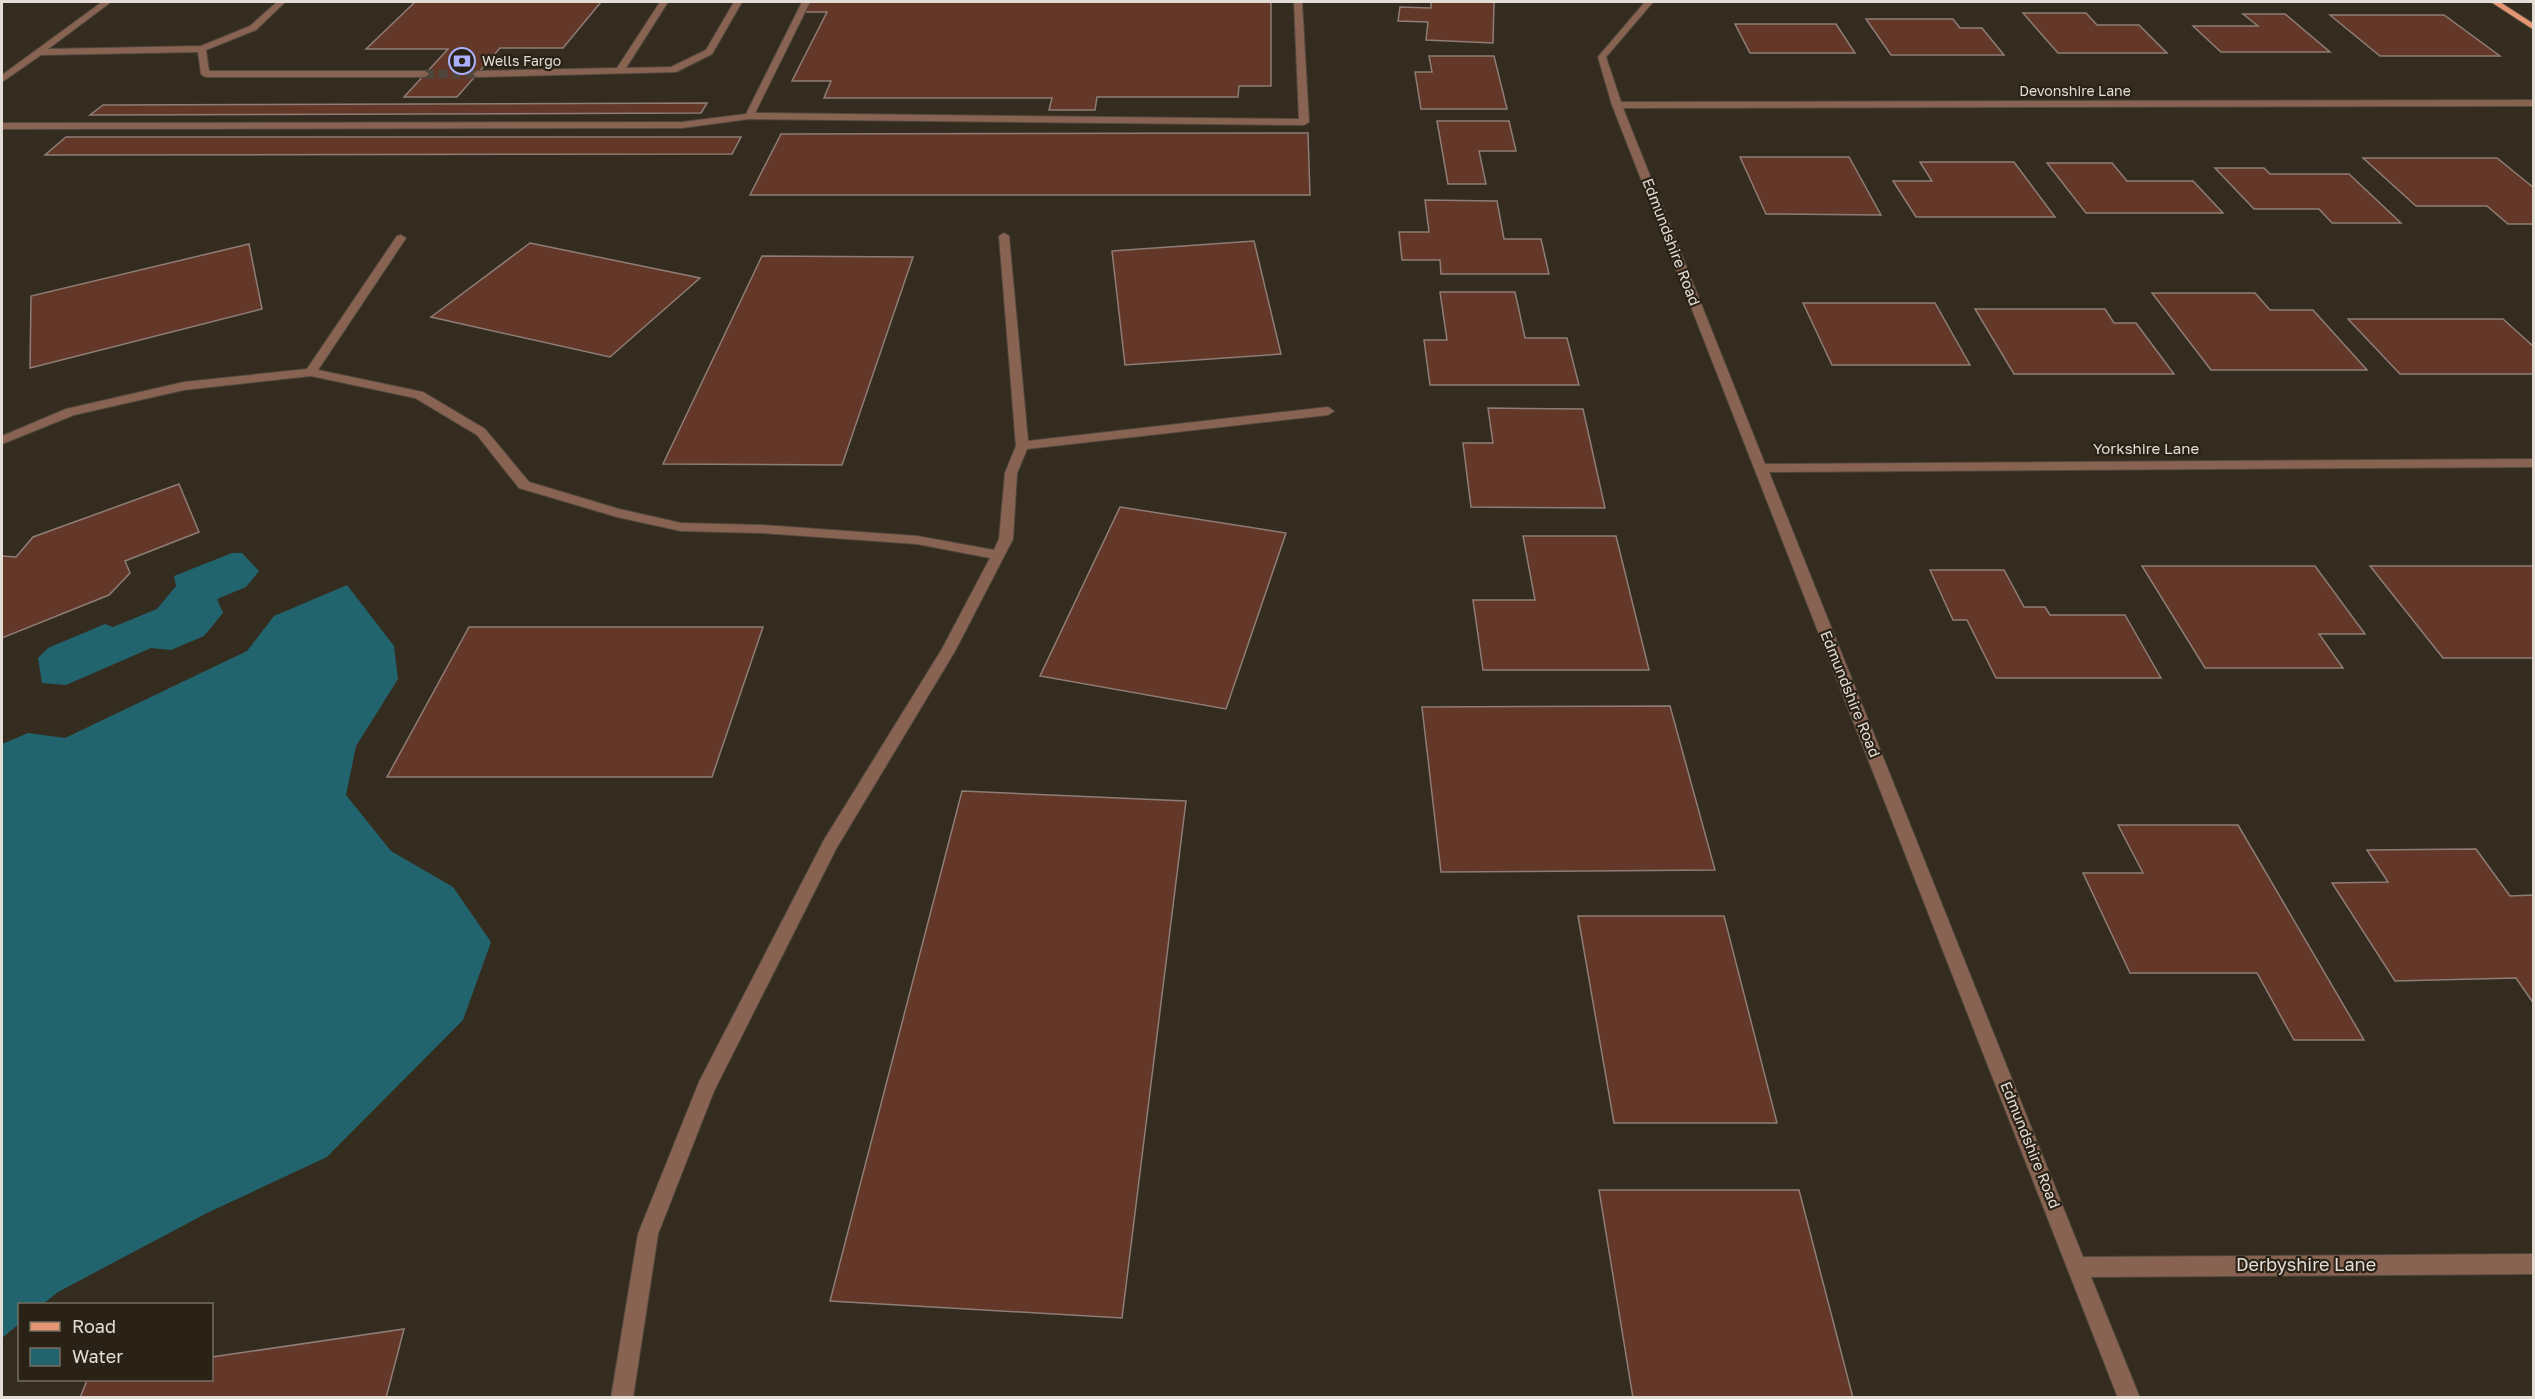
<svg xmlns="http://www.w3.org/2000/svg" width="2535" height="1399" font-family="'Golos Text',sans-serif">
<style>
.water{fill:#22646d}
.building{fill:#633829;stroke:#8e7d76;stroke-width:1.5}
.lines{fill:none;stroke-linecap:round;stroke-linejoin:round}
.minor-tunnel{stroke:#4f473b;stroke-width:9;stroke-dasharray:9 4.5;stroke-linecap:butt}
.minor-casing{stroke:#51483d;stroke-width:2}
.major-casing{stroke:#51483d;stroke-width:2}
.minor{fill:#896352;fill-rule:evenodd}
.major{fill:#e49572;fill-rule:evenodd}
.labels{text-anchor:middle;stroke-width:4.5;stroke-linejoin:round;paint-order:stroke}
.far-poi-label{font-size:14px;fill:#e3ddd6;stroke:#2b2217;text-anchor:start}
.far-street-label{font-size:14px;fill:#e3ddd6;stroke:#2b2217}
.street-label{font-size:15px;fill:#e3ddd6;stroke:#2b2217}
.near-street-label{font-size:18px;fill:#e3ddd6;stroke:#2b2217}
</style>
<rect width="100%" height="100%" fill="#352c20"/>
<g class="water">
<path d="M 232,553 L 242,553 L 259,571 L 246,587 L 217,599 L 223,613 L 204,636 L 171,650 L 151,648 L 66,685 L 42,683 L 38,658 L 48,648 L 105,624 L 113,627 L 157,609 L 176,586 L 174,576 Z"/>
<path d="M 347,585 L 394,646 L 398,679 L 356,746 L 346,795 L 391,851 L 453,887 L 491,942 L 463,1020 L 327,1157 L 207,1213 L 58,1292 L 43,1304 L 20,1304 L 19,1324 L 2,1338 L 2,744 L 28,733 L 65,738 L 247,651 L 274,616 Z"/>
</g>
<g class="building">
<path d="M 415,2 L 601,2 L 563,48 L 500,48 L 457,97 L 404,97 L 448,49 L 366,49 Z"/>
<path d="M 809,2 L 1271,2 L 1271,86 L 1239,86 L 1238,97 L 1097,97 L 1095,110 L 1049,110 L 1052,98 L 824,98 L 831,81 L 792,81 L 827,12 L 803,12 Z"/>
<path d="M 1431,2 L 1494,2 L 1493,43 L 1426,40 L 1428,22 L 1398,21 L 1400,7 L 1431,8 Z"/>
<path d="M 2023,13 L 2086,13 L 2097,25 L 2139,25 L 2167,53 L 2058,53 Z"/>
<path d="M 2243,14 L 2285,14 L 2330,52 L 2221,52 L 2193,26 L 2258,26 Z"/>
<path d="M 2330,15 L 2444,15 L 2500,56 L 2380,56 Z"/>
<path d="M 1866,19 L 1953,19 L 1960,28 L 1982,28 L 2004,55 L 1891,55 Z"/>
<path d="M 1735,24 L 1836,24 L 1855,53 L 1750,53 Z"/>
<path d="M 1429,56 L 1494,56 L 1507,109 L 1421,109 L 1415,72 L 1432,72 Z"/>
<path d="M 707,103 L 701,113 L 90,115 L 103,105 Z"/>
<path d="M 1437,121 L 1509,121 L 1516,151 L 1479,151 L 1486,184 L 1448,184 Z"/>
<path d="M 1308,133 L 1310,195 L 750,195 L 781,134 Z"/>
<path d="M 66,137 L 741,137 L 732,154 L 45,155 Z"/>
<path d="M 1740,157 L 1849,157 L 1881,215 L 1766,214 Z"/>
<path d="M 2363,158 L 2497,158 L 2534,188 L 2534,224 L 2508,224 L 2487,206 L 2416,206 Z"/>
<path d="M 1920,162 L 2014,162 L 2055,217 L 1916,217 L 1893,181 L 1932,181 Z"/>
<path d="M 2047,163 L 2112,163 L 2127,181 L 2193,181 L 2223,213 L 2086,213 Z"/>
<path d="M 2215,168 L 2264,168 L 2270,174 L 2349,174 L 2401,223 L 2332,223 L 2319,209 L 2254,209 Z"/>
<path d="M 1425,200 L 1497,201 L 1504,239 L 1541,239 L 1549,274 L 1441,274 L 1440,260 L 1402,260 L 1399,232 L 1429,232 Z"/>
<path d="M 1254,241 L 1281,354 L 1125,365 L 1112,251 Z"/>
<path d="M 530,243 L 700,278 L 610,357 L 431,317 Z"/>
<path d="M 249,244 L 262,309 L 30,368 L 31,296 Z"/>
<path d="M 762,256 L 913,257 L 842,465 L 663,464 Z"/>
<path d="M 1440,292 L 1515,292 L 1525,338 L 1567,338 L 1579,385 L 1430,385 L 1424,340 L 1447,340 Z"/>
<path d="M 2152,293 L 2255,293 L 2270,310 L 2313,310 L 2367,370 L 2211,370 Z"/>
<path d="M 1803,303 L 1935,303 L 1970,365 L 1832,365 Z"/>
<path d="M 1975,309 L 2105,309 L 2114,323 L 2136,323 L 2174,374 L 2014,374 Z"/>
<path d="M 2348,319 L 2503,319 L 2534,347 L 2534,374 L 2400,374 Z"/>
<path d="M 1488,408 L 1583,409 L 1605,508 L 1471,507 L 1463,443 L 1493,443 Z"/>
<path d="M 179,484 L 199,532 L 125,561 L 130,573 L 109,595 L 2,638 L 2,556 L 16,557 L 33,537 Z"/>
<path d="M 1120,507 L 1286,533 L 1226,709 L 1040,676 Z"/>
<path d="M 1523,536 L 1616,536 L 1649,670 L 1483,670 L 1473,600 L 1535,600 Z"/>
<path d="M 2142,566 L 2315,566 L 2365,634 L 2319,634 L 2343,668 L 2205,668 Z"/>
<path d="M 2370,566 L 2534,566 L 2534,658 L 2443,658 Z"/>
<path d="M 1930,570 L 2004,570 L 2024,607 L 2045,607 L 2050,615 L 2125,615 L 2161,678 L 1996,678 L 1967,620 L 1953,620 Z"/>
<path d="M 469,627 L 763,627 L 712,777 L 387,777 Z"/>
<path d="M 1670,706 L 1715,870 L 1441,872 L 1422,707 Z"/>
<path d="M 962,791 L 1186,801 L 1122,1318 L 830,1301 Z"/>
<path d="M 2118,825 L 2238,825 L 2364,1040 L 2294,1040 L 2257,973 L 2130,973 L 2083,873 L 2143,873 Z"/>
<path d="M 2476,849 L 2510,896 L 2534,895 L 2534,1004 L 2516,978 L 2395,981 L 2332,883 L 2388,882 L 2367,850 Z"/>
<path d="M 1578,916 L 1724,916 L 1777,1123 L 1614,1123 Z"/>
<path d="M 1599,1190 L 1799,1190 L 1853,1398 L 1633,1398 Z"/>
<path d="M 404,1329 L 386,1398 L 80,1398 L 87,1380 L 212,1380 L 212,1357 Z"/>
</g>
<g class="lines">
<path class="minor-tunnel" d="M 425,74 L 477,74"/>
<defs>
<g id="minor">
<path d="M 102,2 L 111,2 L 48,49 L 201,46 L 250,26 L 277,2 L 285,2 L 256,30 L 206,50 L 209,71 L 425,71 L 429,74 L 425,77 L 205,77 L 201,74 L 198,52 L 41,55 L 2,82 L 2,75 Z"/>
<path d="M 660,2 L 668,2 L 626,68 L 671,67 L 706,50 L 734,2 L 742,2 L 712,54 L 676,72 L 477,77 L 473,74 L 477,71 L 617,68 Z"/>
<path d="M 802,2 L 810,2 L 755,113 L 1299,119 L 1294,2 L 1302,2 L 1309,122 L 1304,125 L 749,119 L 682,128 L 2,129 L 2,123 L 682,122 L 746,114 Z"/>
<path d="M 1645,2 L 1653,2 L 1606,57 L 1621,102 L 2534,100 L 2534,106 L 1623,108 L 1765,464 L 2534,459 L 2534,467 L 1769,472 L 2083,1257 L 2534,1254 L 2534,1274 L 2091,1277 L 2140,1398 L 2118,1398 L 1612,105 L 1598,57 Z"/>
<path d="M 1004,233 L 1009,236 L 1028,441 L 1328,407 L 1334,411 L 1328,415 L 1027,449 L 1017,473 L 1013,539 L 955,651 L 836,849 L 714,1091 L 658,1234 L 633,1398 L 611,1398 L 638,1234 L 699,1082 L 824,840 L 942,649 L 990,558 L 917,544 L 761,533 L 681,531 L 617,517 L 519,488 L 477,435 L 415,398 L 311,376 L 184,390 L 74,415 L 2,444 L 2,436 L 66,409 L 184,382 L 307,369 L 397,236 L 401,235 L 406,238 L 318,370 L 423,392 L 485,429 L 529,482 L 619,509 L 681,523 L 761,525 L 917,536 L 994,550 L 999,539 L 1005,473 L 1016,446 L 999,236 Z"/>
</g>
<path id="major" d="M 2491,2 L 2500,2 L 2534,24 L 2534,30 Z"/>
</defs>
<use href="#minor" class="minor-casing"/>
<use href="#major" class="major-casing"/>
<use href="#minor" class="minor"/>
<use href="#major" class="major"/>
</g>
<defs>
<symbol id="bank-ring" viewBox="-11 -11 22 22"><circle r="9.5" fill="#2b2217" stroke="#aab0fb" stroke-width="1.5"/><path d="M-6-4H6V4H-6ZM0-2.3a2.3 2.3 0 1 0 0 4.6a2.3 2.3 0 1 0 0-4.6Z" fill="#aab0fb"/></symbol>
</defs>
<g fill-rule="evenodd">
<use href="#bank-ring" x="447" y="46" width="30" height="30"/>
</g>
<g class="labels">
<g class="far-poi-label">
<text x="482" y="66">Wells Fargo</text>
</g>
<g class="far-street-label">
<text x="2075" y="96">Devonshire Lane</text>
</g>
<g class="street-label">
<text transform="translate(1671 242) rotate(69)" y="5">Edmundshire Road</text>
<text x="2146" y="454">Yorkshire Lane</text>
<text transform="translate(1850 694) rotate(68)" y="5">Edmundshire Road</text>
<text transform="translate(2030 1145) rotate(68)" y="5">Edmundshire Road</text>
</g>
<g class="near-street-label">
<text x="2306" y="1271">Derbyshire Lane</text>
</g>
</g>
<rect width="2535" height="1399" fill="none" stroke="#e3ddd6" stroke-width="6"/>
<rect x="18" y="1303" width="195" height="78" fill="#2b2217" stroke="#756d63" stroke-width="1.5"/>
<rect x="30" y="1322" width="30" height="9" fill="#e49572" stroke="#756d63" stroke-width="1.5"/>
<text x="72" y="1333" font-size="18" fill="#e3ddd6">Road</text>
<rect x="30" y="1348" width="30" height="18" fill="#22646d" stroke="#756d63" stroke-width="1.5"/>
<text x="72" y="1363" font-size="18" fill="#e3ddd6">Water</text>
</svg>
